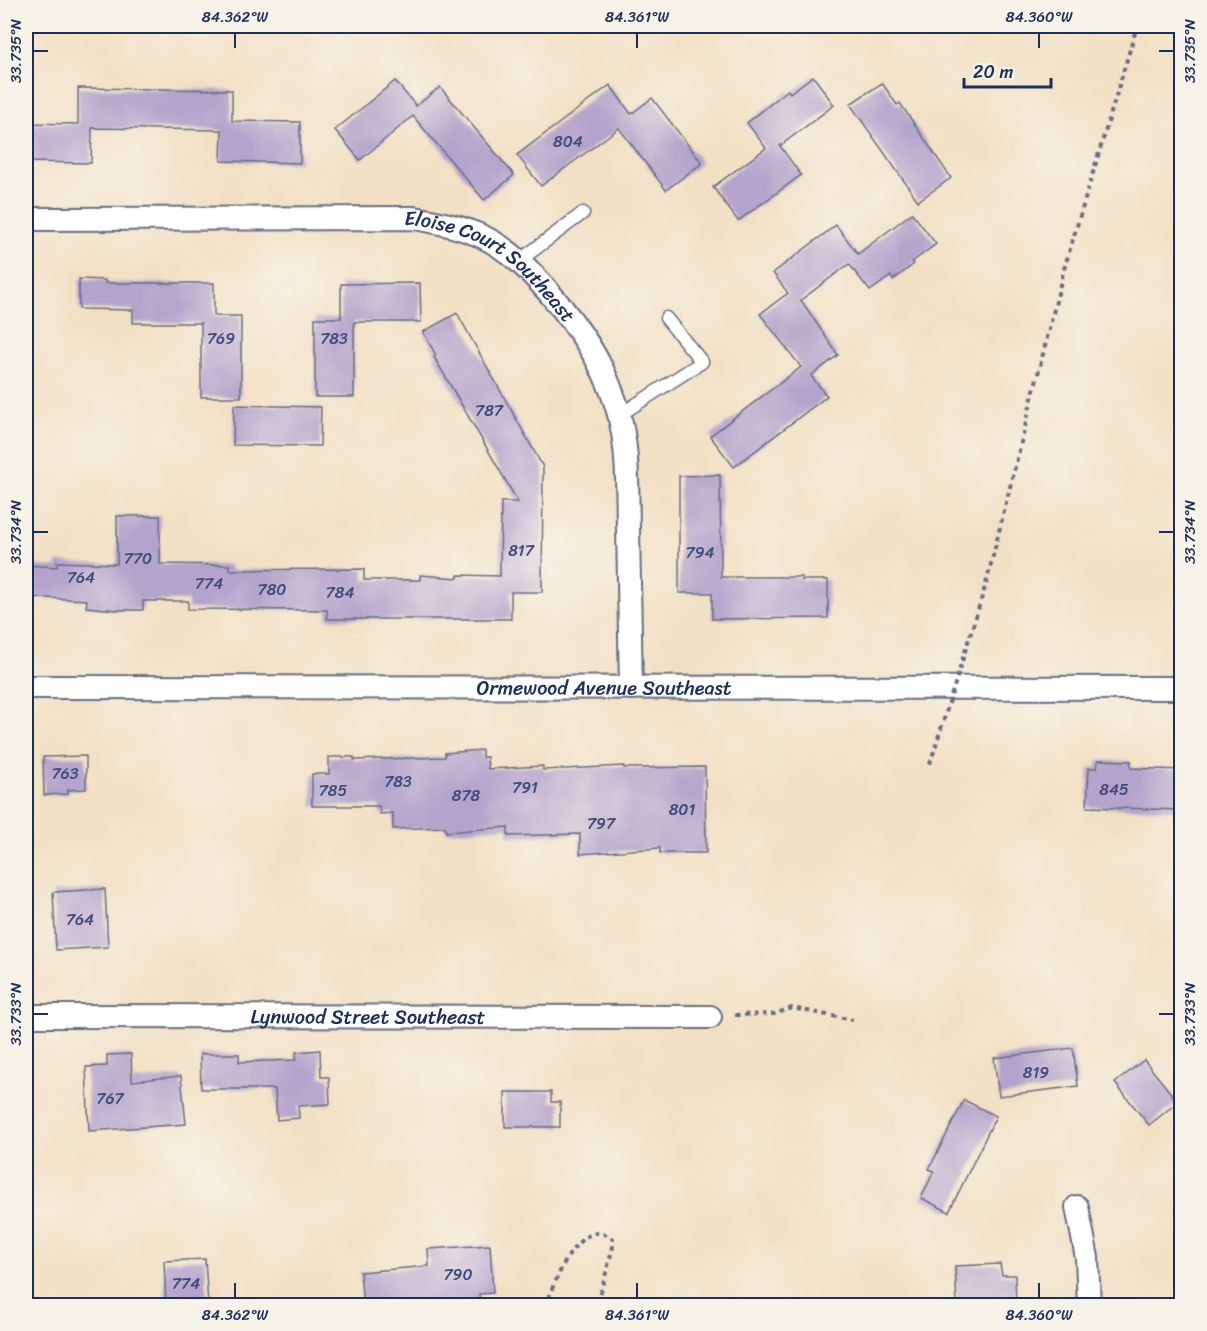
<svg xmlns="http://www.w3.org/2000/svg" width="1207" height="1331" font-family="Sriracha,sans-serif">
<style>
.building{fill:#b4a3cc}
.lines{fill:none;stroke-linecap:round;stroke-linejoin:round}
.service-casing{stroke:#666d82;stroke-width:15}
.minor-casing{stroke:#666d82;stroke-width:26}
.path{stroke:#666d82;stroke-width:4;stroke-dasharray:4.5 4.5;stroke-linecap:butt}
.service{stroke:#fff;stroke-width:12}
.minor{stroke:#fff;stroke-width:22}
.path-bridge{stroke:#666d82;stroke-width:4;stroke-dasharray:4.5 4.5;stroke-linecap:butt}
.ticks{fill:none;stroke:#1b2f5e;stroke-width:2}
.labels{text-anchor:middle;stroke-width:6;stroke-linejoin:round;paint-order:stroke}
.number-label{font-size:16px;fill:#414c7a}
.street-label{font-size:20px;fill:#1b2f5e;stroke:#f7f3e8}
.neatline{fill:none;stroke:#1b2f5e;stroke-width:2}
.ticks-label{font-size:15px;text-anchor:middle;fill:#1b2f5e}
</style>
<rect width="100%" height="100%" fill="#f7f3e8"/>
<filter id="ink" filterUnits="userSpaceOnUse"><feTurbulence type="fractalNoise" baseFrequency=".0167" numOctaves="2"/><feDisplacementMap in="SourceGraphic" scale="12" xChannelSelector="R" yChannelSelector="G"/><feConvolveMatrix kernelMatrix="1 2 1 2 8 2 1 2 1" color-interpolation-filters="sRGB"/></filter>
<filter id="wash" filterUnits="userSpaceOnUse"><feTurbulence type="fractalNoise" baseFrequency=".008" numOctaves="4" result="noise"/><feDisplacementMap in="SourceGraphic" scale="24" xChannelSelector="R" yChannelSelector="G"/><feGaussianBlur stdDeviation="1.35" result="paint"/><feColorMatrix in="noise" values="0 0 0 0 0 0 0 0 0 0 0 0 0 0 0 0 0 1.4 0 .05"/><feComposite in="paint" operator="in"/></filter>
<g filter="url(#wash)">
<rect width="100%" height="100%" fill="#f2e0c4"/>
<g id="blocks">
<g class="building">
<path d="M 813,76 L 834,105 L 780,146 L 801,175 L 738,221 L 713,187 L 766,148 L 747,123 L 788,90 L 790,93 Z"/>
<path d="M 395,81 L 416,106 L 440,87 L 514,175 L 484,200 L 413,116 L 360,160 L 335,130 Z"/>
<path d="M 882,83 L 897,105 L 900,103 L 951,178 L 918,201 L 850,104 Z"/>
<path d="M 610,85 L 631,114 L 652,98 L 702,163 L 666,190 L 619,128 L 541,186 L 517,155 Z"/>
<path d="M 78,88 L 232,90 L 232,121 L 300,122 L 300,163 L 221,161 L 222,130 L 92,128 L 91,163 L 26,162 L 26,123 L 78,124 Z"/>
<path d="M 912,213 L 936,244 L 912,262 L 914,264 L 893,280 L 891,276 L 870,291 L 849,264 L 801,300 L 838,355 L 811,376 L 827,396 L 734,467 L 710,436 L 801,367 L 760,314 L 788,293 L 773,273 L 836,225 L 858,254 Z"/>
<path d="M 79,279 L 105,280 L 105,283 L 214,283 L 214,316 L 241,316 L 241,397 L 201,397 L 201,323 L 133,323 L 133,310 L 79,309 Z"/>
<path d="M 420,283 L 421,322 L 354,322 L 354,397 L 315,397 L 315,318 L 341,318 L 341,284 Z"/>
<path d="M 457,313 L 543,467 L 542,592 L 511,592 L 511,619 L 327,619 L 327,610 L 188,609 L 188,601 L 143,601 L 143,610 L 117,610 L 86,607 L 87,600 L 26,597 L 26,565 L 57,567 L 57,562 L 117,564 L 117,516 L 160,516 L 160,564 L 230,565 L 230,570 L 364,569 L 364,580 L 420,580 L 420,575 L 458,578 L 458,575 L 500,576 L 501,502 L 518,502 L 434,357 L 436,355 L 423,332 Z"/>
<path d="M 234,405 L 321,407 L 320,446 L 233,445 Z"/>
<path d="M 720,475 L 721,577 L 802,577 L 802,580 L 828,580 L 828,618 L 712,619 L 712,593 L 679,593 L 679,476 Z"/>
<path d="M 482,750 L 482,757 L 487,757 L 488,769 L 543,766 L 543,770 L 624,766 L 624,768 L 705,767 L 706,853 L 660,853 L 660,848 L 580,854 L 580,834 L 508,836 L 508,827 L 446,832 L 445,827 L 393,829 L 393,813 L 380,814 L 379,806 L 312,806 L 312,774 L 329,774 L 329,757 L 354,757 L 354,760 L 445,757 L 445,753 Z"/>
<path d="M 86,756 L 86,789 L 68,790 L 68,794 L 44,795 L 43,757 Z"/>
<path d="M 1098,760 L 1131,761 L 1131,768 L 1182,770 L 1182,810 L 1087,807 L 1089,768 L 1097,768 Z"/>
<path d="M 105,889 L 108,947 L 56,950 L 53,892 Z"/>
<path d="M 1073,1048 L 1078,1086 L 999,1096 L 994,1058 Z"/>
<path d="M 320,1050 L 321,1077 L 329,1077 L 330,1104 L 298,1106 L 299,1118 L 277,1120 L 275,1089 L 201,1089 L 200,1054 L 239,1054 L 239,1062 L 296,1060 L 296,1052 Z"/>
<path d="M 131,1054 L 132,1081 L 181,1076 L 186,1124 L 89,1131 L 86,1067 L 107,1066 L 107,1055 Z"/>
<path d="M 1144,1060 L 1178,1102 L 1149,1125 L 1115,1083 Z"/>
<path d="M 505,1092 L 551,1092 L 551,1102 L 560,1102 L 560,1127 L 505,1127 Z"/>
<path d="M 964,1100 L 996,1116 L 949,1212 L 921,1198 L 934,1171 L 929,1169 Z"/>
<path d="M 490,1245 L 493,1293 L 479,1294 L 480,1305 L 363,1305 L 360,1272 L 429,1266 L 428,1249 Z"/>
<path d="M 205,1259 L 208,1305 L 166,1305 L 164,1261 Z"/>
<path d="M 1000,1264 L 1002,1275 L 1015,1275 L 1016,1305 L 957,1305 L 955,1266 Z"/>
</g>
</g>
</g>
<g filter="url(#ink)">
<use href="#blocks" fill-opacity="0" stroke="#666d82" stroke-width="1.5"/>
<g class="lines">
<defs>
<g id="service">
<path d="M 519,261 L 583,213"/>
<path d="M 618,416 L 702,362 L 666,318"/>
</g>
<g id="minor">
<path id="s1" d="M 26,219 L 414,218 C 482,229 508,244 552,296 C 579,328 602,361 615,401 C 629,441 627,486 628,528 C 629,581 630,634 631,688"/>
<path id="s2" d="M 26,687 L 1182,688"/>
<path id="s3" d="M 26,1016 L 710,1017"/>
<path d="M 1077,1207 L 1087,1258 L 1089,1306"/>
</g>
</defs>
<use href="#service" class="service-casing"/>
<use href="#minor" class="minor-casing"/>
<g class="path">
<path d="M 986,584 L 1064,269 L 1137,26"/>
<path d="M 735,1015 L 774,1014 L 792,1008 L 853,1020"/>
<path d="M 545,1306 C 555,1283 579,1212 613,1239 L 613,1247 L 597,1306"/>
</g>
<use href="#service" class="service"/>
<use href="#minor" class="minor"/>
<path class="path-bridge" d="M 930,764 L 986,584"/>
</g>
</g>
<path class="ticks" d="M 235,33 L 235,48M 637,33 L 637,48M 1039,33 L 1039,48M 33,51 L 48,51M 1159,51 L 1174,51M 33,532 L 48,532M 1159,532 L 1174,532M 33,1014 L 48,1014M 1159,1014 L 1174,1014M 235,1283 L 235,1298M 637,1283 L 637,1298M 1039,1283 L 1039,1298"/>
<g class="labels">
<g class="number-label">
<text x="568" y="147">804</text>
<text x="221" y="344">769</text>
<text x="334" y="344">783</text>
<text x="489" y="416">787</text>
<text x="521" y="556">817</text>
<text x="700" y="558">794</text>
<text x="138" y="564">770</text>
<text x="81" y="583">764</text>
<text x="209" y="589">774</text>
<text x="272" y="595">780</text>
<text x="340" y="598">784</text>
<text x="65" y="779">763</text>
<text x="398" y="787">783</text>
<text x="525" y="793">791</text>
<text x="1114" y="795">845</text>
<text x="333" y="796">785</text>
<text x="466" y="801">878</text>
<text x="682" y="815">801</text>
<text x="601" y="829">797</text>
<text x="80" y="925">764</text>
<text x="1036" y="1078">819</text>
<text x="110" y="1104">767</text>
<text x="458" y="1280">790</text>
<text x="186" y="1289">774</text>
</g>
<g class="street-label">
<text dy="7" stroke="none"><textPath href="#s1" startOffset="480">Eloise Court Southeast</textPath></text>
<text dy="7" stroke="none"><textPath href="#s2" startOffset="578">Ormewood Avenue Southeast</textPath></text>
<text dy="7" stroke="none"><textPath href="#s3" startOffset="342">Lynwood Street Southeast</textPath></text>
</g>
</g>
<rect width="1207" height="1331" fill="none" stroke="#f7f3e8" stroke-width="66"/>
<path d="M964 78v9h87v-9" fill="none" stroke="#1b2f5e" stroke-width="3"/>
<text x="973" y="78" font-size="18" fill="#1b2f5e" stroke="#f7f3e8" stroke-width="4.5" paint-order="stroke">20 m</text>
<rect x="33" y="33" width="1141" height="1265" class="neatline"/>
<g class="ticks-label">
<text x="235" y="22">84.362°W</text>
<text x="637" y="22">84.361°W</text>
<text x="1039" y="22">84.360°W</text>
<text transform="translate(16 51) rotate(-90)" y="5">33.735°N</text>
<text transform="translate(1190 51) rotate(-90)" y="5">33.735°N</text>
<text transform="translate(16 532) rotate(-90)" y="5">33.734°N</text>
<text transform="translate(1190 532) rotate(-90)" y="5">33.734°N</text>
<text transform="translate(16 1014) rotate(-90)" y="5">33.733°N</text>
<text transform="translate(1190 1014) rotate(-90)" y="5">33.733°N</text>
<text x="235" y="1320">84.362°W</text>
<text x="637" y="1320">84.361°W</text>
<text x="1039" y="1320">84.360°W</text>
</g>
</svg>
